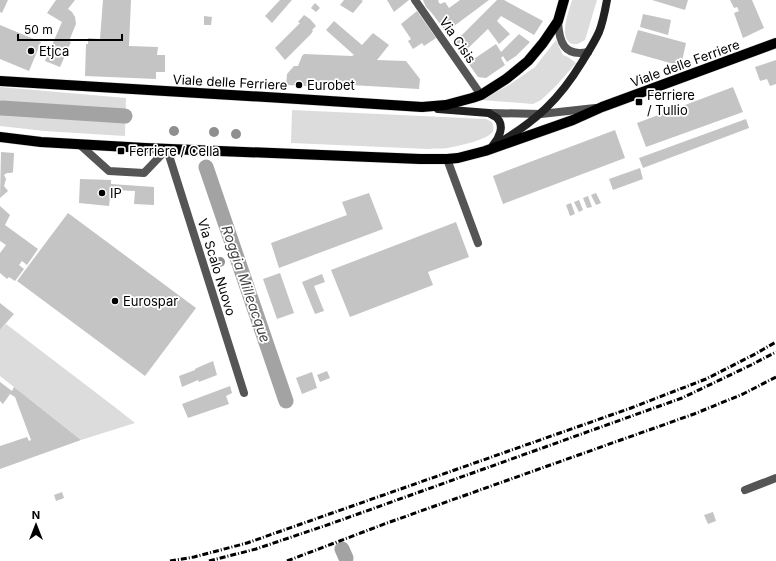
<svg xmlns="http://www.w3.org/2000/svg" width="776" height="561" font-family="Inter,sans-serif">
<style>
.green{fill:#dcdcdc}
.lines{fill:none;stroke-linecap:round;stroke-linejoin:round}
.canal{stroke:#a3a3a3;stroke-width:15}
.building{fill:#c4c4c4}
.primary-casing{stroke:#dbdbdb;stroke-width:11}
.lane{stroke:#555;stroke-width:8}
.street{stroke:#555;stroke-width:8}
.secondary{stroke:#222;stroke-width:8}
.primary{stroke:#000;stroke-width:10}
.rail{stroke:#000;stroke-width:3;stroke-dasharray:6 2 1 2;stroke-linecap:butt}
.tree{fill:#8f8f8f}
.poi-dot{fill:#000;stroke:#fff;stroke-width:1.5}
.labels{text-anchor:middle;stroke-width:3.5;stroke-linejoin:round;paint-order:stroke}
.street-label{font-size:13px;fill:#000;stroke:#fff}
.poi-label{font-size:13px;fill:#000;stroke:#fff;text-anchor:start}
.water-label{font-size:14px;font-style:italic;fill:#444;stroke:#fff}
</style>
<rect width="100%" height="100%" fill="#fff"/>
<g class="green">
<path d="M 572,0 L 597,0 L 585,40 C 580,43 576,46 570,43 C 559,35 569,11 572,0 Z"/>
<path d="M 556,40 L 563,55 L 568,57 L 576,63 L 556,86 L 541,100 L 533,104 L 482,100 L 509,85 L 535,67 Z"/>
<path d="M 0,87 L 126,98 L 125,136 L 45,131 L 0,126 Z"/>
<path d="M 292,110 L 422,116 L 486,119 L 492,122 C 493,125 494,128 493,131 C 489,140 457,146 448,148 C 442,149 435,148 429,149 L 291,143 Z"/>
<path d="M 6,324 L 116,408 L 135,423 L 81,440 L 0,376 L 0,330 Z"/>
</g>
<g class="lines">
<g class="canal">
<path d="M 2,108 L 125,116"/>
<path d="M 206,167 L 286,401"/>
<path d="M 342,549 L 346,558"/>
</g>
</g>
<g class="building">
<path d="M 0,0 L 8,0 L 2,13 L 0,12 Z"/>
<path d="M 56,0 L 75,0 L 68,9 L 72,12 L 75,17 L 76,24 L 69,41 L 71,42 L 60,67 L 45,61 L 62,22 L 47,13 Z"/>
<path d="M 103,0 L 131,0 L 129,46 L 158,47 L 157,55 L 165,55 L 165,72 L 156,72 L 156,79 L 85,76 L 86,44 L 88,44 L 88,38 L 100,39 Z"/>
<path d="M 280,0 L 292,0 L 272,23 L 265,16 Z"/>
<path d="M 344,0 L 361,0 L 363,1 L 353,13 L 340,5 Z"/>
<path d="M 387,0 L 409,0 L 394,12 Z"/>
<path d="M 423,0 L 439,0 L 438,1 L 440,4 L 445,2 L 449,8 L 460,0 L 489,0 L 446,32 L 431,12 L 426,7 Z"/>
<path d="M 497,0 L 504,0 L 543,21 L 534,35 L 501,16 L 497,21 L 510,34 L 499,44 L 488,29 L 463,53 L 455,42 Z"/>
<path d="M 652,0 L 688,0 L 685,10 Z"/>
<path d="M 730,0 L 752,0 L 764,28 L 743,38 L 734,13 L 739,11 L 737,7 L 734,8 Z"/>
<path d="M 315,3 L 320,8 L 316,12 L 311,8 Z"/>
<path d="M 417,11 L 436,38 L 424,46 L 422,43 L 413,49 L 408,41 L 411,39 L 401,24 Z"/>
<path d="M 643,14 L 671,20 L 668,35 L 640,27 Z"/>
<path d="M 304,15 L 310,19 L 316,26 L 312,30 L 313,31 L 311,34 L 285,60 L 275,48 L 300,23 L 298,22 Z"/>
<path d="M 204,16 L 212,17 L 211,25 L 204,25 Z"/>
<path d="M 334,21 L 362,45 L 373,33 L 389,45 L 377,60 L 406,61 L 420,79 L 419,89 L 351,85 L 350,88 L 286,85 L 287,74 L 294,66 L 298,66 L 302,56 L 304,54 L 352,56 L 354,55 L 326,30 Z"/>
<path d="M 0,25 L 41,42 L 29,71 L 0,59 Z"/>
<path d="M 638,30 L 686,43 L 681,66 L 631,52 Z"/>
<path d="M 519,34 L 530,42 L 516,56 L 507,62 L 503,56 L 501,58 L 505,65 L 486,78 L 478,77 L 468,63 L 496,44 L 501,52 Z"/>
<path d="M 776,60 L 776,84 L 770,86 L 767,79 L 760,81 L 755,67 Z"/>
<path d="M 733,87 L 743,112 L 646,147 L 637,123 Z"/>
<path d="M 746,119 L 749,128 L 643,168 L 639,158 Z"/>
<path d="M 615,130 L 625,158 L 503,204 L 493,176 Z"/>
<path d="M 1,152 L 14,153 L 14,154 L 13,172 L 11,173 L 7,173 L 4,175 L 6,179 L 4,186 L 8,191 L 0,198 Z"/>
<path d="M 640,168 L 643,179 L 613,190 L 609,179 Z"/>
<path d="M 80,179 L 111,180 L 111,184 L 154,187 L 154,205 L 134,204 L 135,191 L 111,190 L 109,206 L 79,203 Z"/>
<path d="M 369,193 L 383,229 L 279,268 L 271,243 L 347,215 L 342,202 Z"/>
<path d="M 596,193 L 601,203 L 596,205 L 591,195 Z"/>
<path d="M 588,196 L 592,207 L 587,208 L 583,198 Z"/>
<path d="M 579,200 L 583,210 L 579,212 L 574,202 Z"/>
<path d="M 571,203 L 575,214 L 570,216 L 566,205 Z"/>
<path d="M 0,206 L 10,215 L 5,225 L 38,249 L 27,265 L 22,261 L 19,265 L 24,269 L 15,281 L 9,277 L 7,279 L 0,273 L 0,253 L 6,245 L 0,241 Z"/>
<path d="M 68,213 L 196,308 L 145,376 L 17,281 Z"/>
<path d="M 456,222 L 469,257 L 428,272 L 433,285 L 350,317 L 331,270 Z"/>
<path d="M 280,273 L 294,313 L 277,319 L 263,279 Z"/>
<path d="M 322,274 L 325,282 L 314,286 L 324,311 L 315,314 L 302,282 Z"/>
<path d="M 0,303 L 14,314 L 0,330 Z"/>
<path d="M 213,361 L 217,375 L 199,382 L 198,380 L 182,387 L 179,376 L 195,370 L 195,369 L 199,367 Z"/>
<path d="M 327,371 L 330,378 L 320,382 L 317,375 Z"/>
<path d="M 312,372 L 317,388 L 302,394 L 296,378 Z"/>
<path d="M 0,382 L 12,391 L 14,387 L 81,440 L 0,469 L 0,446 L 27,437 L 29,441 L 31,440 L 15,397 L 10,394 L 3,404 L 0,401 Z"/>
<path d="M 230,386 L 232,393 L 226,396 L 229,404 L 188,418 L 182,404 Z"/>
<path d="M 62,492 L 64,498 L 56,501 L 54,495 Z"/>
<path d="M 713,512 L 716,521 L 708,524 L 704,515 Z"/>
</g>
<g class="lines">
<defs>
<g id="primary">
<path d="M 0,81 L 298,99 L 422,107 L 446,105 L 472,98 L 481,95 L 506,79 L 516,71 L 528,61 L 543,43 L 558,21 L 564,0"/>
<path d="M 0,137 L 41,142 L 145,148 L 420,159 L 447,159 L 458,158 L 485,151 L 573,120 L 602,107 L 776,43"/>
</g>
</defs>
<use href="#primary" class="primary-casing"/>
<g class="lane">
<path d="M 489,113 L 541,114 L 595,108"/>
<path d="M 79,144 L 109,171 L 144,173 L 167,149"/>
<path d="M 447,159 L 478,243"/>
</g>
<g class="street">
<path d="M 415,0 L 481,95"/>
<path d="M 558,21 C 559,42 564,57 588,52"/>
<path d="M 167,149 L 244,393"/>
<path d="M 745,490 L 776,478"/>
</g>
<g class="secondary">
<path d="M 438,109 L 489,113 C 491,115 495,116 497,118 C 505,126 499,138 493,145"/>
<path d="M 497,144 C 536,121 559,100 582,62 C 588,52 594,43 599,32 C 603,22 605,11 607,0"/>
</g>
<use href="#primary" class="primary"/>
<g class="rail">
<path d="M 170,561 L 194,557 L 247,543 L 631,408 L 706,379 L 757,353 L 776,342"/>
<path d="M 209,561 L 256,549 L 330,524 L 682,398 L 751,365 L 776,352"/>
<path d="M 287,561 L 387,523 L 694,414 L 743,394 L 776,377"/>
</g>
</g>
<g class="tree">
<circle cx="174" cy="131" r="5"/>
<circle cx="214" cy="132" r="5"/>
<circle cx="236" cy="134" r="5"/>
<circle cx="220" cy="262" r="5"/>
</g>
<g class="poi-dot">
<circle cx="31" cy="51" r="4"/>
<circle cx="299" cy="85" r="4"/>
<rect x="635" y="98" width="8" height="8" rx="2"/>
<rect x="117" y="147" width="8" height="8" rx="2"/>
<circle cx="102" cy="193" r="4"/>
<circle cx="115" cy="301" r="4"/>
</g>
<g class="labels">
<g class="street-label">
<text transform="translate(458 40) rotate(55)" y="5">Via Cisis</text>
<text transform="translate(685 63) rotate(-20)" y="5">Viale delle Ferriere</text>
<text transform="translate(230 82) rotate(3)" y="5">Viale delle Ferriere</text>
<text transform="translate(217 267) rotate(73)" y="5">Via Scalo Nuovo</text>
</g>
<g class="poi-label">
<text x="39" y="56">Etjca</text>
<text x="307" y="90">Eurobet</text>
<text x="647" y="100">Ferriere<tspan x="647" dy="15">/ Tullio</tspan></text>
<text x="129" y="156">Ferriere / Cella</text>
<text x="110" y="198">IP</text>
<text x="123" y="306">Eurospar</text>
</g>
<g class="water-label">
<text transform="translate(246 284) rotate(71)" y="5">Roggia Milleacque</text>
</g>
</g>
<g transform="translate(36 525)" stroke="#ffffff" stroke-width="3" paint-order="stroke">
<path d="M0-3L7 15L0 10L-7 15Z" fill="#000000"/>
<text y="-6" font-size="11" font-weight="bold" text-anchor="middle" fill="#000000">N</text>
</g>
<path d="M18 34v6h104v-6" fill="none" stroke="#000000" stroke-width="2"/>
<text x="24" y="34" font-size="12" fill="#000000" stroke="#ffffff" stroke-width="3" paint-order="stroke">50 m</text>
</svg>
